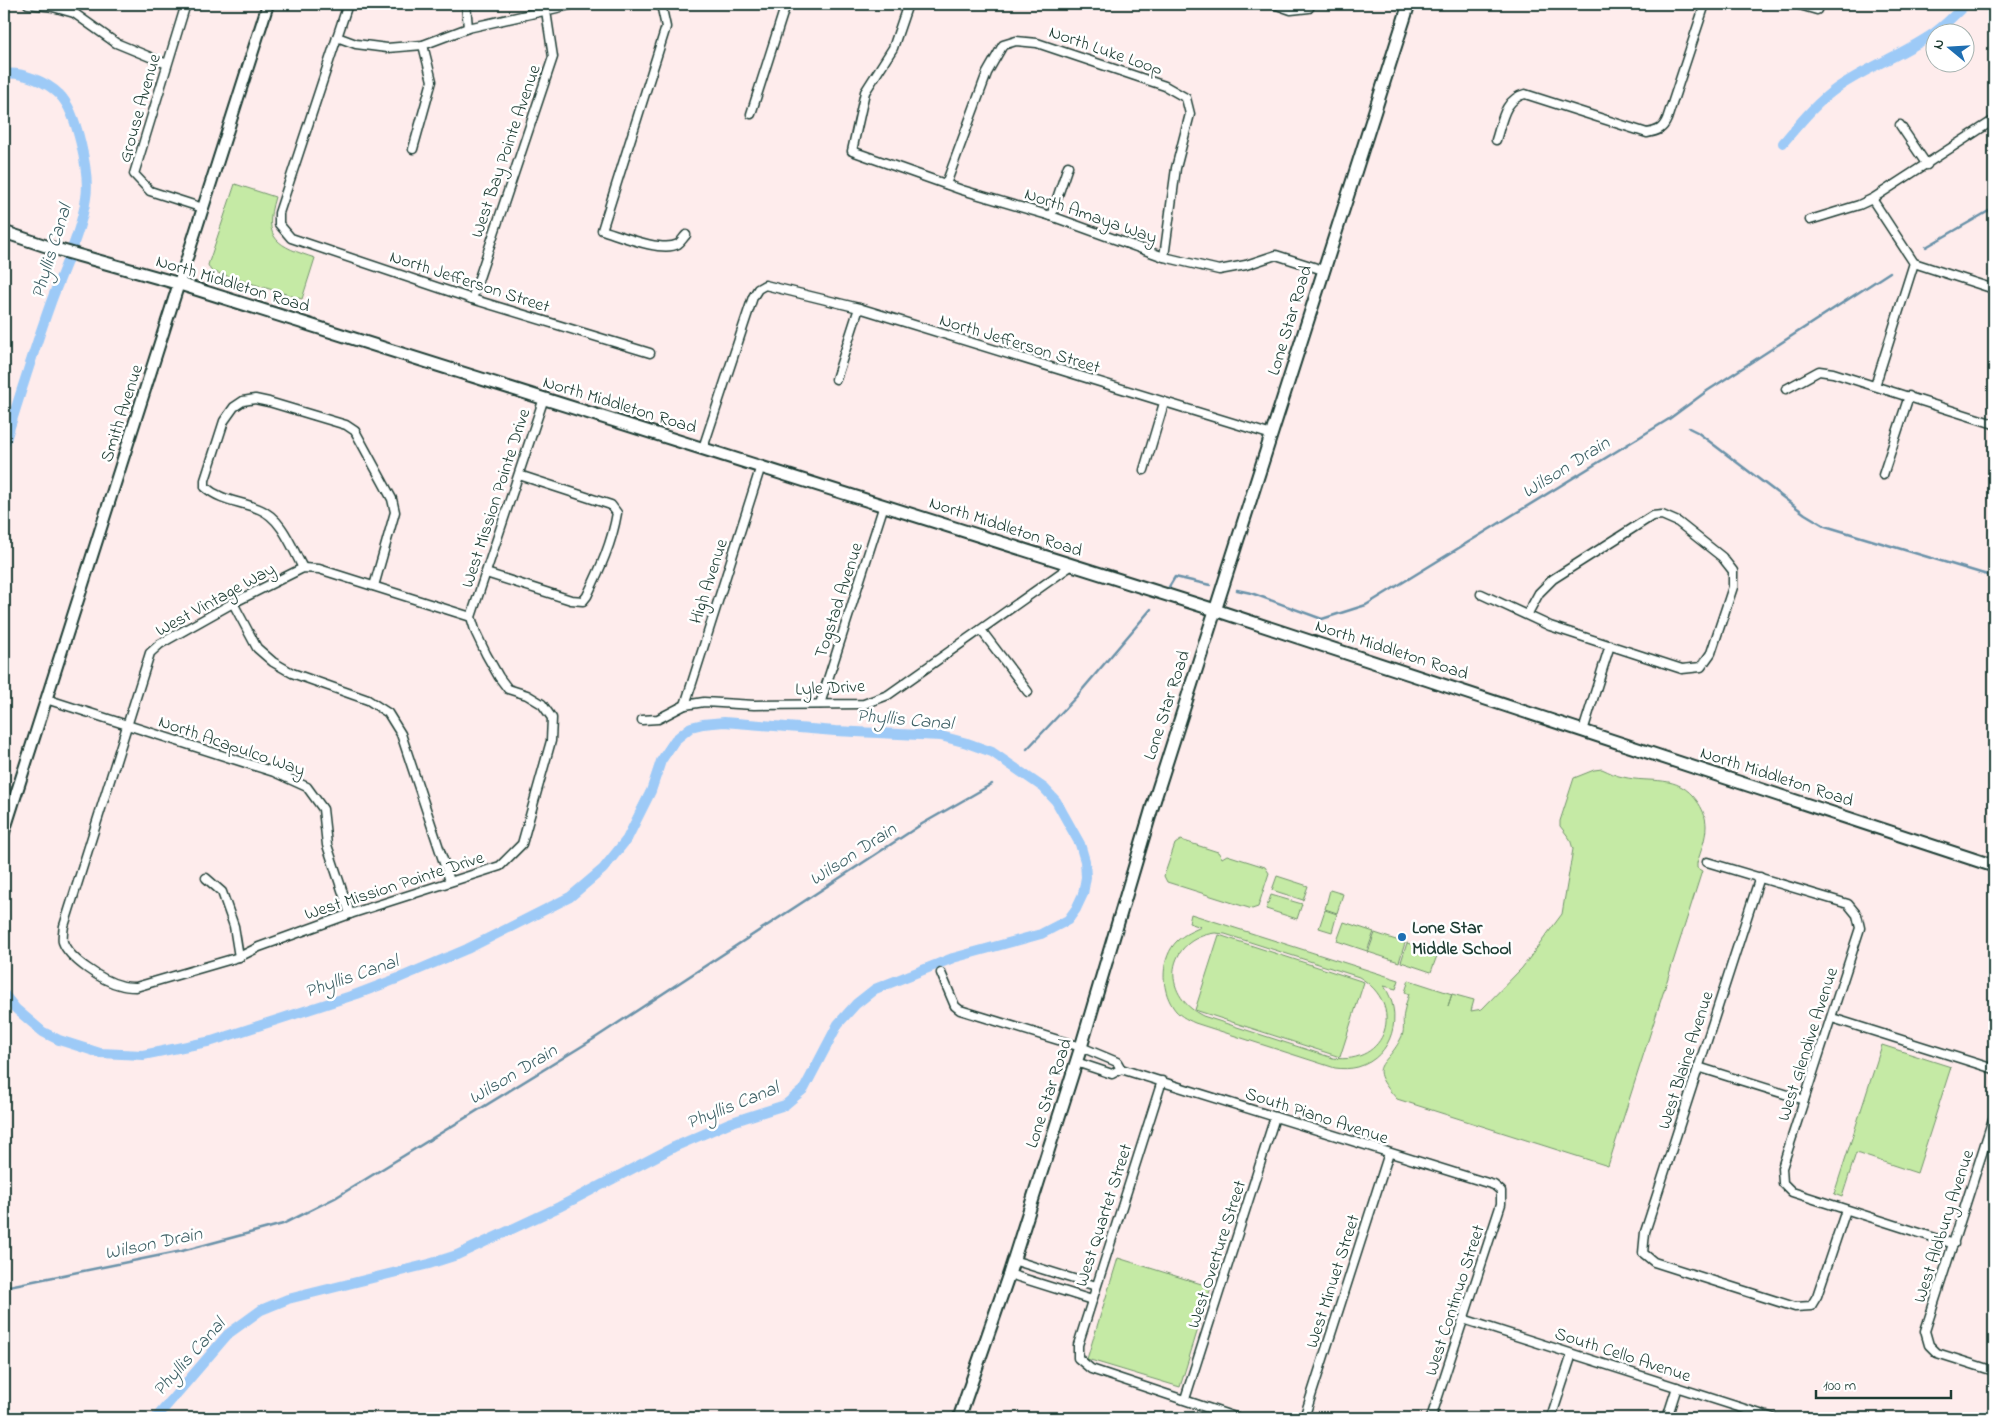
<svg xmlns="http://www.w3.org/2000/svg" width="1998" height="1422" font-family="'Indie Flower',sans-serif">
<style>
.green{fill:#c5eaa5;stroke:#72946c;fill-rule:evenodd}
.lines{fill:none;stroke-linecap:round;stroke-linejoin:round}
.stream{stroke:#6b92a9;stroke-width:2.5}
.canal{stroke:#9dcaf7;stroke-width:10}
.minor-casing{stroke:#1f3d34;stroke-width:11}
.tertiary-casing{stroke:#1f3d34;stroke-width:14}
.secondary-casing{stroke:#1f3d34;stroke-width:15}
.minor{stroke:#fff;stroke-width:8}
.tertiary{stroke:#fff;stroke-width:10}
.secondary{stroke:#fff;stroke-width:11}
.poi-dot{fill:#1f6fb2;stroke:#fff;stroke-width:2}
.labels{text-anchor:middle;stroke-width:5;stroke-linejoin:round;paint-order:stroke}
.street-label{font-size:18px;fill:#1f3d34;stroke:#fff}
.poi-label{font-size:18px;font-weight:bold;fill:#1f3d34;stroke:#fff;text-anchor:start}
.water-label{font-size:19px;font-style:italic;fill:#3e6065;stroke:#fff}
</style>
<rect width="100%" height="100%" fill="#feecec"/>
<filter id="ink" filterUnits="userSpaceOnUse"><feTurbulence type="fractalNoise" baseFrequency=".02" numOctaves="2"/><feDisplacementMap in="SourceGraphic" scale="10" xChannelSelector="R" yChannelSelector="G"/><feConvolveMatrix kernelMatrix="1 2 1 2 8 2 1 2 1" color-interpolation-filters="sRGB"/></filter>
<g filter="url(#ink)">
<g class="green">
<path d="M 235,184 L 275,197 C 262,240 278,246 315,258 L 302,299 L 211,271 L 208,265 Z"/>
<path d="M 1602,769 C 1609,772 1616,776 1623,777 C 1652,784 1677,773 1697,801 C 1702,808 1706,816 1706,826 C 1706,838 1701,851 1697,863 L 1697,868 L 1702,871 L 1608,1166 L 1397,1099 C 1364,1062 1387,1069 1402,1036 C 1405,1029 1402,1020 1404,1013 C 1405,1006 1407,1000 1409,994 L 1405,992 L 1409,980 L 1452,994 L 1448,1006 L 1452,994 L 1474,1000 L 1471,1011 L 1482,1009 L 1522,968 L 1562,914 L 1573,849 L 1570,839 L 1560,826 L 1560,821 L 1574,778 L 1594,770 Z"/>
<path d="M 1181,840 L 1218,852 L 1222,858 L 1227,855 L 1265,867 L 1269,873 L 1258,907 L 1252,909 L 1167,882 L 1164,876 L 1175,844 Z"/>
<path d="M 1277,876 L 1308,886 L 1303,900 L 1272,890 Z"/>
<path d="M 1330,890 L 1343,894 L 1337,913 L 1325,909 Z"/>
<path d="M 1271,895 L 1302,904 L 1297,919 L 1266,909 Z"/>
<path d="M 1325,910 L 1337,914 L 1332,932 L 1319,928 Z"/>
<path d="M 1191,914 L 1399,980 L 1396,989 L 1384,986 C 1404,1014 1393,1057 1358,1067 C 1350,1069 1343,1069 1335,1068 L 1195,1023 C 1186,1019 1178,1015 1173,1007 C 1160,988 1161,957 1177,941 C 1184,934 1193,931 1201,927 L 1189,923 ZM 1215,933 L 1225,934 L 1359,977 C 1407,1005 1387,1066 1333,1058 L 1203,1016 C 1159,994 1166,939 1215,933 Z"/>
<path d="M 1344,922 L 1374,932 L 1367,951 L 1337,941 Z"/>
<path d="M 1375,933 L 1405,943 L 1399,962 L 1368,952 Z"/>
<path d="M 1219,935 L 1364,982 L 1340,1057 L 1195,1010 Z"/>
<path d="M 1407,943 L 1438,953 L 1431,972 L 1401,962 Z"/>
<path d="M 1882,1045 L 1951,1067 L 1917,1173 L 1856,1153 L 1842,1197 L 1834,1194 Z"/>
<path d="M 1118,1258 L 1211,1287 L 1180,1387 L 1087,1359 Z"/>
</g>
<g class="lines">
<g class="stream">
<path d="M 1926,247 L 1994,208"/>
<path d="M 1689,428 L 1697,432 L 1805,514 L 1825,526 L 1994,577"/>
<path d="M 1169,587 L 1175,577 L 1210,585"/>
<path d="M 1237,590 L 1251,593 L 1322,619 L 1366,605 L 1669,419 L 1707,391 L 1890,272"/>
<path d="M 1027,749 L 1076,697 L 1151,609"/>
<path d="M 4,1287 L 182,1251 L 283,1224 L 335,1198 L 592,1040 L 922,824 L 992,784"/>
</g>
<g class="canal">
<path d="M 4,74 C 21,71 47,82 59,94 C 77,111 90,174 86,198 C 81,233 63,269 51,302 C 34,349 19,398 4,446"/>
<path d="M 1783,143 C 1800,123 1816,103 1837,88 C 1866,68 1899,56 1928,37 C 1943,28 1953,16 1966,4"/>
<path d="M 4,994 L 16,1009 L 43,1032 L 59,1040 L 100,1053 L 143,1055 L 212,1041 L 357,994 L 399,978 L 467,949 L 570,897 L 603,869 L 627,839 L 651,791 L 661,761 L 675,740 L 691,727 L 703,724 L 724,722 L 835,731 L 941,736 L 967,743 L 992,752 L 1044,788 L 1056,801 L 1080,844 L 1085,861 L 1086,877 L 1083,894 L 1076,909 L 1068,920 L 1041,934 L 953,958 L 875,989 L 856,1004 L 838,1024 L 804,1089 L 785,1105 L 729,1123 L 674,1147 L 559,1207 L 457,1255 L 429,1264 L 288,1299 L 261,1310 L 228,1334 L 156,1418"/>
</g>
<defs>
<g id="minor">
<path d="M 28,4 L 53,7 L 74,13 L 116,43 L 167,64"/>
<path d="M 186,4 L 134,174 L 150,191 L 203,208"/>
<path d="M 348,4 L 279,213 L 279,224 L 291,238 L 472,299 L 650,353"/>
<path d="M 466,4 L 468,28"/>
<path d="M 661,4 L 666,27 L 602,230 C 619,235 662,253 678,244 C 681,242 683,238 686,235"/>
<path d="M 908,4 L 893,48 L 865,92 L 852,151 L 962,190 L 1051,216 L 1164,257 L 1219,270 L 1246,265 L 1276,255 L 1323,270"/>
<path d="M 1274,4 L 1291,10 L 1309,8 L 1311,4"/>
<path d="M 1796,4 L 1817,10 L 1819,4"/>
<path d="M 337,37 L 356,44 L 387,48 L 423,45 L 468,28 L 575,4"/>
<path d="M 751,114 L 786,4"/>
<path d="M 1900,125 L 1927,165"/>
<path d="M 1496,140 C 1502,122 1504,99 1525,94 L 1647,133 C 1658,131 1663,129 1667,119 L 1705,4"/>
<path d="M 413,149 L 432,81 L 423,45"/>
<path d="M 946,184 L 987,73 L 1003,45 L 1016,41 L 1037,43 L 1165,86 L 1186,98 L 1190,114 L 1176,168 L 1164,257"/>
<path d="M 1872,199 L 1914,263 L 1994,289"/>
<path d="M 1051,216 L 1068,166"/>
<path d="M 1810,220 L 1859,205 L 1872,199 L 1994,120"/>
<path d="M 472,299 L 553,57 L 546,11"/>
<path d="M 836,379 L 859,308"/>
<path d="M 1875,386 L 1914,263"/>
<path d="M 1786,389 L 1819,371 L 1833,373 L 1994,424"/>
<path d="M 703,448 L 753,297 L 758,289 L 765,285 L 859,308 L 1272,435"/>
<path d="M 1144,470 L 1164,403"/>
<path d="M 1883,475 L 1909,396"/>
<path d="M 303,568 C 292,548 282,518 259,509 C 240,501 221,501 205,487 L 205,480 L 224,421 L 234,407 L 243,401 L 255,399 L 269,402 L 346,425 L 355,431 L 392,499 L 395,512 L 374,586"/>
<path d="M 486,573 L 571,600 L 583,601 L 587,596 C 600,569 612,543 617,513 L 611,505 L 519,475"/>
<path d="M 1481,594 L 1550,626 L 1682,669 L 1701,667 L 1711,653 L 1733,587 L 1733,571 L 1722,557 L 1678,522 L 1662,515 L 1652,516 L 1553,579 L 1539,593 L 1527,615"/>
<path d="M 233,603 L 257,648 L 273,662 L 292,673 L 368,700 L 388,713 L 401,734 L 450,881"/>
<path d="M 471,617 L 319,569 L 303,568 L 233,603 L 160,644 L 150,653 L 64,926 C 63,932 62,937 63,942 C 69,959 103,981 120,985 C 125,987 131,987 136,987 L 239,957 L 259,947 L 350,914 L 500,866 L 522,844 L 551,741 L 552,718 L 542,704 L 527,695 L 508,689 L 499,677 L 486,654 L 476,633 L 471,617 L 544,398"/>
<path d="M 981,630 L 1028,692"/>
<path d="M 46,699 L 274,772 L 307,787 L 323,809 L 327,845 L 350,914"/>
<path d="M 820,704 L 884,505"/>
<path d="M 685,705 L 761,466"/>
<path d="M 642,720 L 658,719 L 685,705 L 704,702 L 754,705 L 864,704 L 888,695 L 1072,565"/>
<path d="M 1583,731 L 1610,645"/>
<path d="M 1707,862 L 1848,904 L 1857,915 L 1860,928 L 1782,1168 L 1783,1183 L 1792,1192 L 1954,1244"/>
<path d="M 1760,877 L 1645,1232 L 1643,1253 L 1654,1262 L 1795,1307 L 1811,1306 L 1817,1296 L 1846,1210"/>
<path d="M 206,878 L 222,892 L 234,926 L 239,957"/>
<path d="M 941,973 L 955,1006 L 960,1010 L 1081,1047 L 1117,1062 L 1121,1069 L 1112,1074 L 1076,1062"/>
<path d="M 1832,1018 L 1994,1069"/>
<path d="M 1698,1067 L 1804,1100"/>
<path d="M 1121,1069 L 1494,1185 L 1501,1191 L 1501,1204 L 1431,1418"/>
<path d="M 1162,1081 L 1078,1345 L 1078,1358 L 1091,1369 L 1238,1418"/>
<path d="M 1994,1116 L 1925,1331 L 1929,1345 L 1937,1353 L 1994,1371"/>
<path d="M 1013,1260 L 1096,1286"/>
<path d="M 1009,1274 L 1092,1300"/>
<path d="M 1463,1319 L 1773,1418"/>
<path d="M 1185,1399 L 1275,1117"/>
<path d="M 1304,1418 L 1389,1153"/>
<path d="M 1551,1418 L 1572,1354"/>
<path d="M 1667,1418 L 1677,1387"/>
</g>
<path id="tertiary" d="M 4,832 L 268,4"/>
<g id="secondary">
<path d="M 4,232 L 49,247 L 180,284 L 1215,610 L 1994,866"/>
<path d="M 959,1418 L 1009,1274 L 1081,1047 L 1152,808 L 1409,4"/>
</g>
</defs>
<use href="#minor" class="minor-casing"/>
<use href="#tertiary" class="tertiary-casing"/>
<use href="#secondary" class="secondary-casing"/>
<use href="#minor" class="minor"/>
<use href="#tertiary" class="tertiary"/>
<use href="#secondary" class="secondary"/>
</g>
</g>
<circle class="poi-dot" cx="1402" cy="937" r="5"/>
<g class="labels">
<g class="street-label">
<text transform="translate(1106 50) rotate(19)" y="6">North Luke Loop</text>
<text transform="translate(139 108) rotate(-74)" y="6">Grouse Avenue</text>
<text transform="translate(505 151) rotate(-71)" y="6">West Bay Pointe Avenue</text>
<text transform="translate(1091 215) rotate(19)" y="6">North Amaya Way</text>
<text transform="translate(470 281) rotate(18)" y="6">North Jefferson Street</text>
<text transform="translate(233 283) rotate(17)" y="6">North Middleton Road</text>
<text transform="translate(1289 320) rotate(-73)" y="6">Lone Star Road</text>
<text transform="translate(1020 343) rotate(17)" y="6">North Jefferson Street</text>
<text transform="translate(620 404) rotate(17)" y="6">North Middleton Road</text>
<text transform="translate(121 413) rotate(-72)" y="6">Smith Avenue</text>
<text transform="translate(495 498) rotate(-72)" y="6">West Mission Pointe Drive</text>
<text transform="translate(1006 526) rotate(18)" y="6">North Middleton Road</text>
<text transform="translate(708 581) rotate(-72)" y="6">High Avenue</text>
<text transform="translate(215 599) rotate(-29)" y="6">West Vintage Way</text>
<text transform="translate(838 600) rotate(-72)" y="6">Togstad Avenue</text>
<text transform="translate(1392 649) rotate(18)" y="6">North Middleton Road</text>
<text transform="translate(830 687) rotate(-3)" y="6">Lyle Drive</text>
<text transform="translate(1166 705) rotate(-72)" y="6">Lone Star Road</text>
<text transform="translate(232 745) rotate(19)" y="6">North Acapulco Way</text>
<text transform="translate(1777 776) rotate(18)" y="6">North Middleton Road</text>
<text transform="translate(394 885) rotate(-18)" y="6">West Mission Pointe Drive</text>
<text transform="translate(1807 1044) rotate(-72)" y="6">West Glendive Avenue</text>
<text transform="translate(1685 1060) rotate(-72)" y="6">West Blaine Avenue</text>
<text transform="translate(1048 1093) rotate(-72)" y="6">Lone Star Road</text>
<text transform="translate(1317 1115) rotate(18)" y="6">South Piano Avenue</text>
<text transform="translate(1103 1215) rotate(-72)" y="6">West Quartet Street</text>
<text transform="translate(1943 1226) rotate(-72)" y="6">West Aldbury Avenue</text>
<text transform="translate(1216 1254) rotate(-72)" y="6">West Overture Street</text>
<text transform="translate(1332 1281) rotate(-72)" y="6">West Minuet Street</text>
<text transform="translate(1454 1300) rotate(-72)" y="6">West Continuo Street</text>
<text transform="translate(1623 1354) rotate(18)" y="6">South Cello Avenue</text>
</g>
<g class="poi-label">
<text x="1412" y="933">Lone Star<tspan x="1412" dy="21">Middle School</tspan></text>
</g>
<g class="water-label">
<text transform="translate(50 251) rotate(-73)" y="7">Phyllis Canal</text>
<text transform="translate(1565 466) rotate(-32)" y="7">Wilson Drain</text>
<text transform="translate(905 718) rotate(5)" y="7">Phyllis Canal</text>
<text transform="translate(852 853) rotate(-33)" y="7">Wilson Drain</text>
<text transform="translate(351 975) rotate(-19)" y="7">Phyllis Canal</text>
<text transform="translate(512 1073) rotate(-31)" y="7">Wilson Drain</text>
<text transform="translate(732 1104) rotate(-22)" y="7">Phyllis Canal</text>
<text transform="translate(153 1242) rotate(-12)" y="7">Wilson Drain</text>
<text transform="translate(188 1356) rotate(-48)" y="7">Phyllis Canal</text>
</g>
</g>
<rect width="1998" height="1422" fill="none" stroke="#fff" stroke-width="20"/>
<rect x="10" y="10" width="1978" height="1402" fill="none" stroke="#1f3d34" stroke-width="2" filter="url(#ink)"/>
<g transform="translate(1950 48) rotate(288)"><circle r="24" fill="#ffffff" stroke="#a5b1ae"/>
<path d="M0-4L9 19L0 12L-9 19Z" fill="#1f6fb2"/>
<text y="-8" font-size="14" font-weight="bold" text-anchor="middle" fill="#1f3d34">N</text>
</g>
<path d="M1816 1390v8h135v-8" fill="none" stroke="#1f3d34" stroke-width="2.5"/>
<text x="1823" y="1390" font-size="15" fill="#1f3d34" stroke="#ffffff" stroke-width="4" paint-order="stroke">100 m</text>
</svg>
